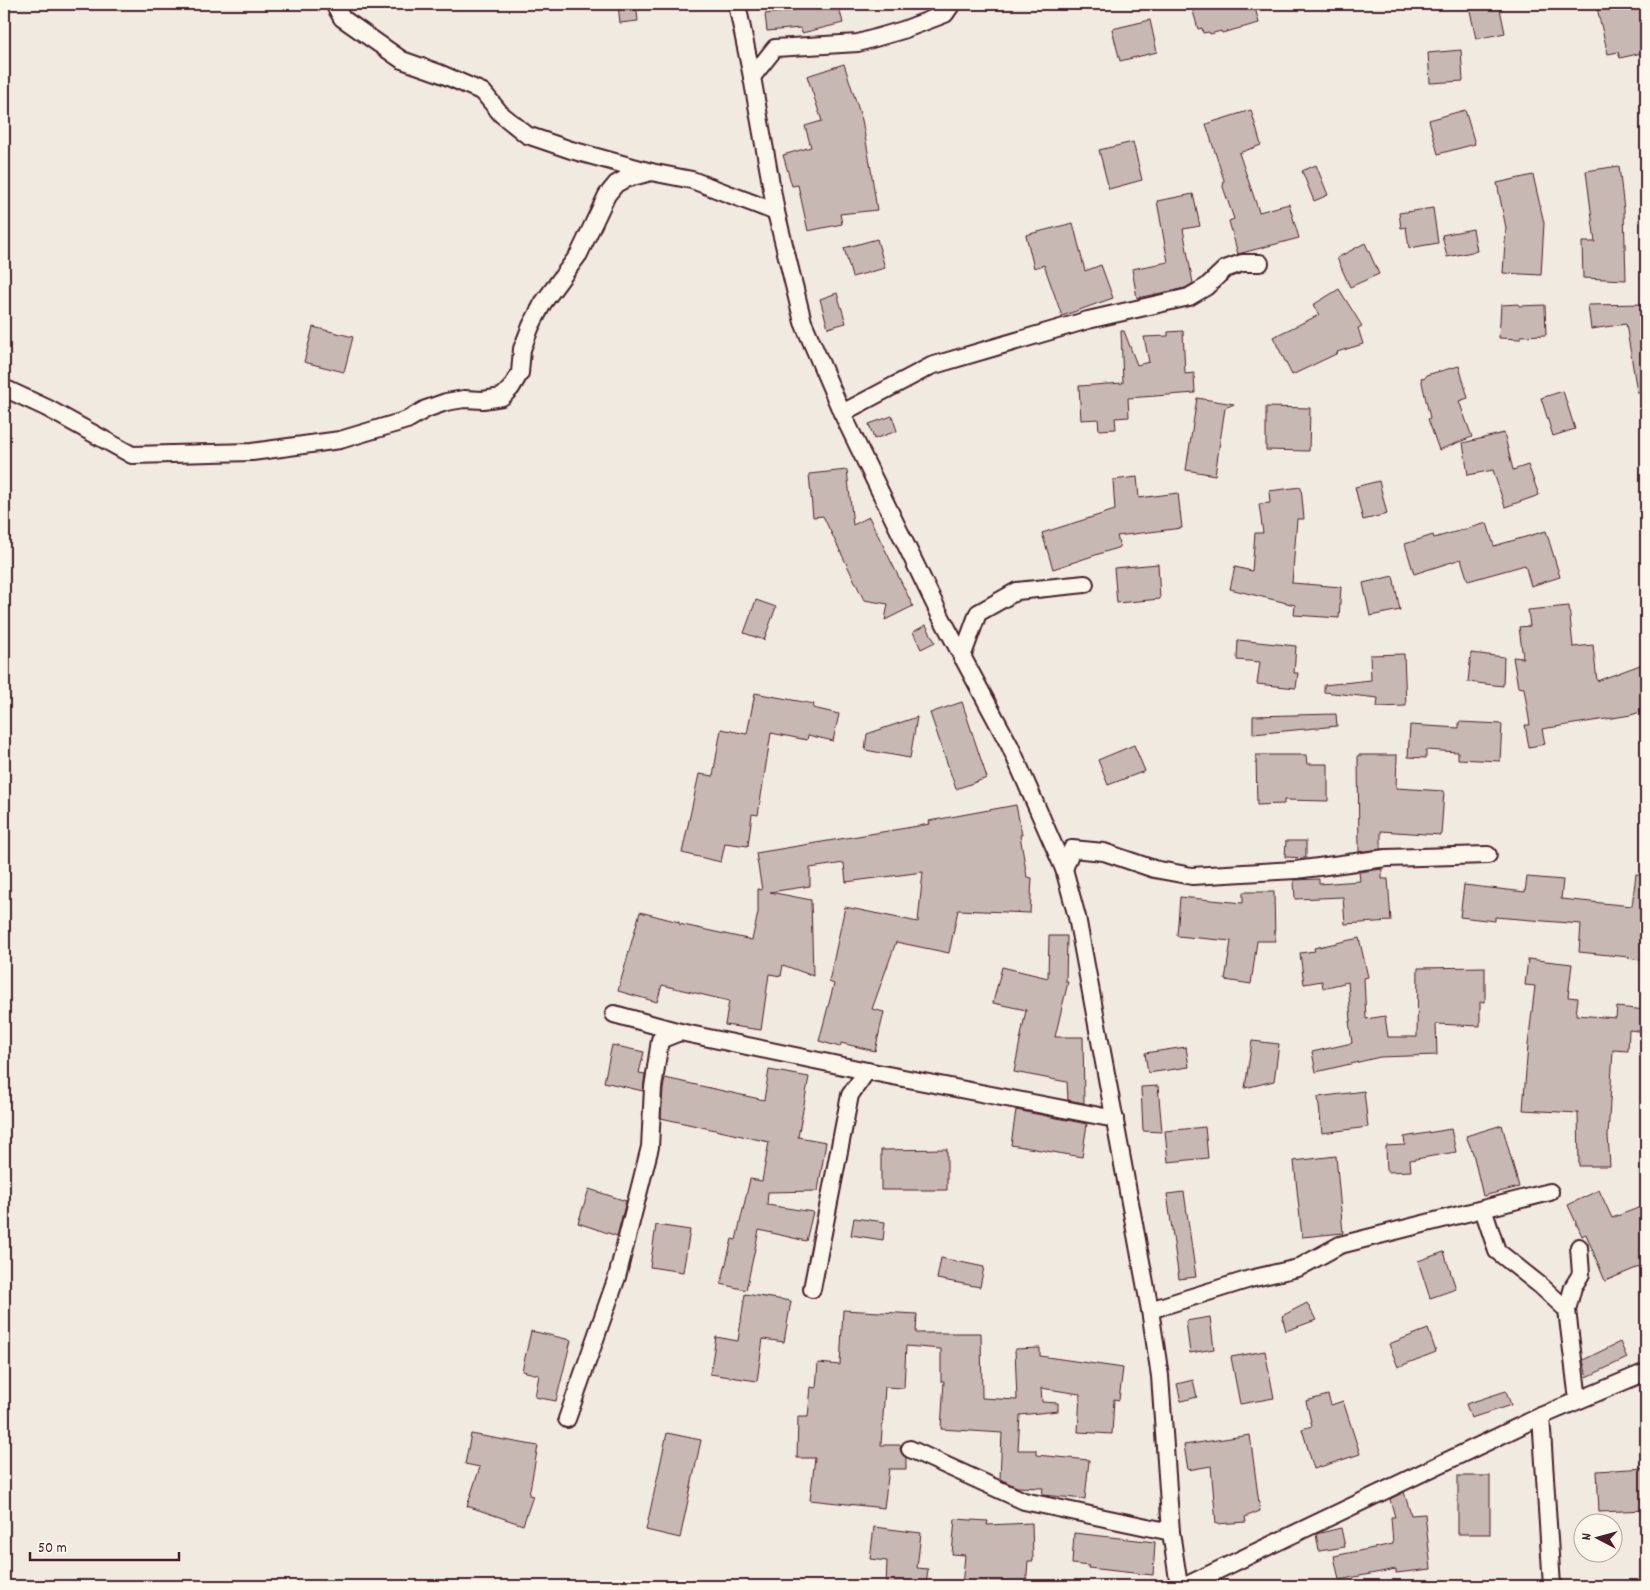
<svg xmlns="http://www.w3.org/2000/svg" width="1650" height="1590" font-family="Dekko,sans-serif">
<style>
.building{fill:#c8b8b3;stroke:#4a1f2b}
.lines{fill:none;stroke-linecap:round;stroke-linejoin:round}
.street-casing{stroke:#4a1f2b;stroke-width:20}
.street{stroke:#fbf7ec;stroke-width:16}
</style>
<rect width="100%" height="100%" fill="#f0eae0"/>
<filter id="ink" filterUnits="userSpaceOnUse"><feTurbulence type="fractalNoise" baseFrequency=".02" numOctaves="2"/><feDisplacementMap in="SourceGraphic" scale="10" xChannelSelector="R" yChannelSelector="G"/><feConvolveMatrix kernelMatrix="1 2 1 2 8 2 1 2 1" color-interpolation-filters="sRGB"/></filter>
<g filter="url(#ink)">
<g class="building">
<path d="M 618,4 L 636,4 L 638,21 L 620,23 Z"/>
<path d="M 795,4 L 838,4 L 843,23 L 802,33 L 800,28 L 767,31 L 765,14 L 796,10 Z"/>
<path d="M 1191,4 L 1254,4 L 1259,23 L 1222,33 L 1221,31 L 1210,34 L 1209,32 L 1203,33 L 1202,28 L 1198,29 Z"/>
<path d="M 1480,4 L 1499,4 L 1505,33 L 1476,39 L 1469,6 Z"/>
<path d="M 1596,4 L 1646,4 L 1646,52 L 1620,58 L 1618,52 L 1608,54 Z"/>
<path d="M 1150,20 L 1157,52 L 1120,61 L 1112,29 Z"/>
<path d="M 1461,50 L 1463,81 L 1430,83 L 1428,53 Z"/>
<path d="M 844,64 L 862,120 L 870,163 L 877,210 L 840,214 L 842,224 L 808,231 L 798,185 L 792,186 L 783,155 L 811,147 L 805,126 L 822,121 L 807,76 Z"/>
<path d="M 1251,110 L 1261,145 L 1239,153 L 1259,212 L 1289,204 L 1299,238 L 1238,254 L 1229,221 L 1234,219 L 1223,187 L 1224,180 L 1206,124 Z"/>
<path d="M 1465,110 L 1475,144 L 1438,154 L 1429,120 Z"/>
<path d="M 1133,142 L 1142,180 L 1109,189 L 1099,150 Z"/>
<path d="M 1316,165 L 1328,195 L 1314,201 L 1302,171 Z"/>
<path d="M 1619,166 L 1624,210 L 1626,280 L 1583,278 L 1582,242 L 1595,242 L 1586,171 Z"/>
<path d="M 1533,175 L 1544,223 L 1541,275 L 1503,273 L 1506,228 L 1497,183 Z"/>
<path d="M 1193,194 L 1200,226 L 1183,229 L 1193,283 L 1185,288 L 1137,298 L 1132,269 L 1168,262 L 1157,201 Z"/>
<path d="M 1433,208 L 1438,243 L 1409,248 L 1406,227 L 1401,228 L 1399,213 Z"/>
<path d="M 1073,223 L 1085,271 L 1101,265 L 1113,298 L 1062,316 L 1044,265 L 1034,268 L 1026,235 Z"/>
<path d="M 1473,229 L 1477,251 L 1447,257 L 1442,235 Z"/>
<path d="M 877,239 L 885,268 L 852,277 L 844,248 Z"/>
<path d="M 1365,243 L 1379,274 L 1350,287 L 1337,258 Z"/>
<path d="M 1339,289 L 1362,326 L 1358,328 L 1363,344 L 1337,352 L 1338,353 L 1292,375 L 1273,337 L 1319,315 L 1313,305 Z"/>
<path d="M 837,293 L 846,323 L 828,328 L 820,299 Z"/>
<path d="M 1519,304 L 1519,306 L 1545,305 L 1546,335 L 1520,336 L 1520,339 L 1499,338 L 1501,305 Z"/>
<path d="M 1646,304 L 1646,391 L 1637,392 L 1626,324 L 1591,329 L 1588,305 Z"/>
<path d="M 313,327 L 353,337 L 344,372 L 304,362 Z"/>
<path d="M 1121,331 L 1124,331 L 1137,365 L 1149,362 L 1144,337 L 1168,336 L 1168,332 L 1183,331 L 1185,374 L 1194,373 L 1195,393 L 1128,398 L 1129,417 L 1115,418 L 1116,429 L 1099,430 L 1098,419 L 1081,420 L 1079,386 L 1123,383 Z"/>
<path d="M 1459,366 L 1468,398 L 1459,401 L 1472,437 L 1439,450 L 1428,419 L 1430,418 L 1421,378 L 1426,377 L 1426,375 Z"/>
<path d="M 1563,391 L 1575,429 L 1553,436 L 1541,398 Z"/>
<path d="M 1197,398 L 1234,404 L 1225,408 L 1215,475 L 1186,470 Z"/>
<path d="M 1266,407 L 1310,408 L 1309,451 L 1266,450 Z"/>
<path d="M 892,416 L 897,431 L 874,439 L 869,424 Z"/>
<path d="M 1504,433 L 1513,470 L 1528,465 L 1539,495 L 1505,507 L 1493,470 L 1468,475 L 1463,443 Z"/>
<path d="M 847,470 L 853,525 L 869,517 L 913,606 L 885,620 L 888,604 L 864,600 L 823,516 L 813,517 L 809,474 Z"/>
<path d="M 1137,477 L 1139,498 L 1178,493 L 1182,528 L 1117,536 L 1120,547 L 1053,569 L 1042,533 L 1115,510 L 1113,480 Z"/>
<path d="M 1379,481 L 1387,514 L 1363,520 L 1355,487 Z"/>
<path d="M 1301,487 L 1304,519 L 1297,519 L 1292,583 L 1341,587 L 1339,618 L 1294,615 L 1295,605 L 1230,589 L 1235,567 L 1252,571 L 1255,533 L 1263,533 L 1259,504 L 1270,503 L 1269,491 Z"/>
<path d="M 1487,523 L 1494,546 L 1546,531 L 1560,577 L 1531,586 L 1525,565 L 1468,581 L 1461,559 L 1414,574 L 1405,544 L 1433,535 L 1434,538 Z"/>
<path d="M 1158,564 L 1160,599 L 1117,603 L 1114,568 Z"/>
<path d="M 1393,576 L 1400,610 L 1370,616 L 1363,583 Z"/>
<path d="M 756,600 L 776,607 L 764,640 L 744,633 Z"/>
<path d="M 1569,606 L 1573,647 L 1593,645 L 1597,681 L 1640,665 L 1646,681 L 1646,710 L 1631,715 L 1542,729 L 1545,744 L 1529,747 L 1525,725 L 1530,725 L 1524,688 L 1518,687 L 1513,657 L 1523,658 L 1519,627 L 1530,626 L 1528,610 Z"/>
<path d="M 926,625 L 935,642 L 921,649 L 913,632 Z"/>
<path d="M 1238,640 L 1296,646 L 1294,673 L 1298,673 L 1296,688 L 1257,684 L 1260,662 L 1237,660 Z"/>
<path d="M 1471,653 L 1504,657 L 1503,686 L 1468,682 Z"/>
<path d="M 1404,654 L 1406,706 L 1377,707 L 1378,698 L 1324,692 L 1324,685 L 1371,680 L 1370,655 Z"/>
<path d="M 755,693 L 814,704 L 813,708 L 839,714 L 833,741 L 808,735 L 807,740 L 771,733 L 758,815 L 752,814 L 748,846 L 725,843 L 721,862 L 682,853 L 699,774 L 713,776 L 721,729 L 747,734 Z"/>
<path d="M 962,702 L 987,778 L 956,789 L 930,713 Z"/>
<path d="M 1336,714 L 1337,726 L 1253,734 L 1253,716 Z"/>
<path d="M 917,717 L 910,758 L 865,750 L 867,734 Z"/>
<path d="M 1459,722 L 1502,724 L 1500,761 L 1458,759 L 1458,752 L 1426,750 L 1426,758 L 1408,757 L 1410,725 L 1459,728 Z"/>
<path d="M 1134,745 L 1145,771 L 1108,785 L 1098,760 Z"/>
<path d="M 1256,755 L 1306,755 L 1307,764 L 1328,764 L 1328,801 L 1284,800 L 1284,804 L 1257,805 Z"/>
<path d="M 1358,755 L 1397,755 L 1396,788 L 1444,791 L 1441,835 L 1381,831 L 1381,849 L 1359,852 Z"/>
<path d="M 1016,805 L 1022,835 L 1020,835 L 1027,877 L 1032,878 L 1030,913 L 958,910 L 949,953 L 896,942 L 872,1009 L 884,1012 L 875,1051 L 841,1043 L 840,1047 L 819,1041 L 834,984 L 829,982 L 845,907 L 918,922 L 923,872 L 846,882 L 844,863 L 810,868 L 810,886 L 770,892 L 811,900 L 813,976 L 783,965 L 781,976 L 769,974 L 761,1030 L 725,1025 L 729,1001 L 662,985 L 657,1002 L 618,991 L 640,912 L 679,922 L 679,924 L 752,940 L 758,913 L 758,889 L 762,890 L 756,853 L 930,824 L 929,821 Z"/>
<path d="M 1286,841 L 1306,841 L 1306,858 L 1285,857 Z"/>
<path d="M 1382,869 L 1382,879 L 1388,879 L 1391,921 L 1345,924 L 1343,897 L 1295,899 L 1294,880 L 1319,879 L 1319,884 L 1360,881 L 1359,872 Z"/>
<path d="M 1636,874 L 1646,875 L 1646,961 L 1628,958 L 1629,957 L 1579,952 L 1581,924 L 1495,917 L 1495,921 L 1460,917 L 1464,885 L 1525,892 L 1527,877 L 1563,880 L 1561,899 L 1632,906 Z"/>
<path d="M 1243,892 L 1274,892 L 1275,941 L 1257,941 L 1251,984 L 1225,980 L 1231,941 L 1177,936 L 1180,897 L 1243,903 Z"/>
<path d="M 1049,936 L 1067,936 L 1066,982 L 1068,982 L 1055,1037 L 1083,1037 L 1084,1103 L 1068,1100 L 1067,1082 L 1014,1072 L 1026,1010 L 993,1003 L 1002,967 L 1048,978 Z"/>
<path d="M 1359,938 L 1368,977 L 1364,978 L 1366,1019 L 1385,1016 L 1388,1037 L 1417,1037 L 1418,968 L 1485,967 L 1485,1002 L 1480,1002 L 1480,1026 L 1436,1024 L 1437,1055 L 1380,1057 L 1316,1072 L 1312,1052 L 1352,1043 L 1349,1021 L 1351,1021 L 1348,982 L 1323,988 L 1322,981 L 1304,984 L 1300,953 L 1315,951 L 1314,948 Z"/>
<path d="M 1528,959 L 1572,964 L 1568,997 L 1578,998 L 1576,1015 L 1616,1018 L 1617,1007 L 1646,1010 L 1646,1032 L 1629,1030 L 1628,1051 L 1613,1050 L 1608,1136 L 1610,1166 L 1579,1166 L 1578,1113 L 1523,1110 L 1528,1045 L 1535,986 L 1525,985 Z"/>
<path d="M 1252,1041 L 1279,1044 L 1274,1081 L 1245,1088 Z"/>
<path d="M 612,1045 L 644,1052 L 639,1073 L 645,1074 L 643,1091 L 604,1082 Z"/>
<path d="M 1186,1047 L 1189,1067 L 1148,1073 L 1145,1053 Z"/>
<path d="M 769,1070 L 809,1077 L 798,1137 L 826,1142 L 818,1191 L 768,1192 L 767,1205 L 813,1212 L 806,1241 L 759,1230 L 746,1290 L 721,1284 L 732,1239 L 736,1240 L 750,1179 L 762,1181 L 769,1142 L 661,1118 L 663,1089 L 665,1078 L 764,1100 Z"/>
<path d="M 1158,1086 L 1162,1132 L 1143,1131 L 1141,1087 Z"/>
<path d="M 1364,1091 L 1368,1127 L 1322,1133 L 1318,1097 Z"/>
<path d="M 1016,1110 L 1087,1124 L 1082,1157 L 1011,1145 Z"/>
<path d="M 1502,1125 L 1519,1187 L 1483,1196 L 1473,1153 L 1466,1136 Z"/>
<path d="M 1205,1127 L 1208,1158 L 1168,1162 L 1165,1131 Z"/>
<path d="M 1451,1129 L 1456,1152 L 1410,1160 L 1411,1171 L 1387,1172 L 1386,1146 L 1405,1145 L 1404,1137 Z"/>
<path d="M 947,1149 L 947,1190 L 881,1190 L 881,1150 Z"/>
<path d="M 1336,1156 L 1343,1233 L 1302,1237 L 1294,1161 Z"/>
<path d="M 589,1189 L 626,1201 L 617,1236 L 578,1223 Z"/>
<path d="M 1599,1190 L 1612,1218 L 1646,1205 L 1646,1264 L 1605,1281 L 1586,1234 L 1582,1236 L 1568,1205 Z"/>
<path d="M 1184,1192 L 1196,1277 L 1179,1279 L 1167,1194 Z"/>
<path d="M 854,1218 L 885,1222 L 883,1240 L 851,1235 Z"/>
<path d="M 656,1225 L 690,1230 L 683,1272 L 650,1267 Z"/>
<path d="M 1444,1252 L 1456,1289 L 1430,1298 L 1418,1261 Z"/>
<path d="M 941,1258 L 984,1267 L 980,1287 L 937,1279 Z"/>
<path d="M 745,1294 L 791,1301 L 784,1342 L 763,1339 L 757,1381 L 710,1374 L 716,1337 L 738,1341 Z"/>
<path d="M 1307,1303 L 1316,1320 L 1286,1331 L 1282,1316 Z"/>
<path d="M 843,1310 L 917,1314 L 916,1333 L 981,1333 L 982,1398 L 1017,1400 L 1015,1349 L 1040,1348 L 1040,1356 L 1123,1368 L 1119,1400 L 1114,1399 L 1112,1434 L 1078,1432 L 1080,1394 L 1041,1388 L 1042,1402 L 1058,1403 L 1058,1411 L 1020,1415 L 1018,1450 L 1036,1450 L 1036,1455 L 1089,1460 L 1085,1499 L 1042,1495 L 1043,1488 L 1017,1487 L 1000,1479 L 1002,1433 L 941,1429 L 944,1381 L 941,1381 L 941,1349 L 906,1346 L 904,1388 L 885,1387 L 881,1445 L 901,1445 L 900,1449 L 902,1454 L 906,1458 L 906,1469 L 889,1469 L 884,1508 L 810,1500 L 815,1458 L 797,1458 L 798,1417 L 808,1417 L 811,1387 L 816,1388 L 818,1363 L 840,1365 Z"/>
<path d="M 1210,1317 L 1214,1349 L 1190,1353 L 1186,1321 Z"/>
<path d="M 1428,1329 L 1436,1352 L 1398,1367 L 1389,1344 Z"/>
<path d="M 531,1331 L 571,1340 L 556,1401 L 535,1397 L 539,1375 L 522,1371 Z"/>
<path d="M 1620,1342 L 1627,1358 L 1587,1377 L 1583,1360 Z"/>
<path d="M 1265,1351 L 1274,1398 L 1240,1404 L 1231,1357 Z"/>
<path d="M 1193,1380 L 1197,1397 L 1181,1401 L 1177,1384 Z"/>
<path d="M 1506,1391 L 1511,1405 L 1471,1418 L 1466,1404 Z"/>
<path d="M 1328,1395 L 1331,1405 L 1343,1401 L 1360,1454 L 1314,1469 L 1302,1429 L 1312,1426 L 1306,1401 Z"/>
<path d="M 667,1433 L 701,1440 L 680,1538 L 646,1530 Z"/>
<path d="M 471,1434 L 538,1446 L 529,1495 L 533,1496 L 523,1525 L 467,1506 L 480,1467 L 465,1464 Z"/>
<path d="M 1250,1435 L 1260,1511 L 1245,1517 L 1246,1522 L 1216,1524 L 1211,1466 L 1188,1470 L 1184,1445 Z"/>
<path d="M 1646,1468 L 1646,1510 L 1599,1512 L 1597,1471 Z"/>
<rect x="1458" y="1476" width="32" height="58"/>
<path d="M 1404,1492 L 1411,1515 L 1425,1514 L 1431,1569 L 1396,1573 L 1396,1569 L 1339,1580 L 1334,1556 L 1393,1544 L 1391,1517 L 1395,1517 L 1390,1499 Z"/>
<path d="M 955,1519 L 988,1521 L 987,1525 L 1032,1523 L 1033,1561 L 1028,1561 L 1026,1586 L 962,1586 L 965,1555 L 952,1554 Z"/>
<path d="M 874,1527 L 921,1533 L 917,1568 L 928,1569 L 926,1586 L 886,1586 L 887,1561 L 870,1559 Z"/>
<path d="M 1341,1528 L 1345,1547 L 1319,1551 L 1316,1534 Z"/>
<path d="M 1074,1533 L 1155,1542 L 1153,1575 L 1088,1568 L 1089,1566 L 1072,1564 Z"/>
</g>
<g class="lines">
<defs>
<g id="street">
<path d="M 334,4 L 342,18 L 402,60 L 439,73 L 483,92 L 501,114 L 527,135 L 571,150 L 651,172 L 692,180 L 776,212"/>
<path d="M 737,4 L 752,77 L 776,212 L 803,322 L 842,413 L 939,613 L 1010,746 L 1064,869 L 1077,917 L 1150,1310 L 1160,1376 L 1171,1532 L 1179,1586"/>
<path d="M 752,77 L 775,48 L 858,43 L 903,30 L 945,14 L 952,4"/>
<path d="M 4,388 L 47,408 L 132,455 L 252,452 L 340,440 L 407,420 L 426,409 L 446,402 L 464,399 L 483,400 L 502,397 L 511,388 L 520,373 L 522,349 L 531,326 L 543,303 L 579,254 L 607,195 L 616,184 L 625,179 L 651,172"/>
<path d="M 842,413 L 931,366 L 1088,320 L 1189,297 L 1206,287 L 1225,269 L 1242,263 L 1260,263"/>
<path d="M 962,657 L 978,613 L 1017,591 L 1085,584"/>
<path d="M 1064,869 L 1072,849 L 1104,852 L 1154,869 L 1192,876 L 1296,870 L 1386,858 L 1488,855"/>
<path d="M 614,1014 L 680,1032 L 867,1071 L 1115,1119"/>
<path d="M 1483,1209 L 1497,1251 L 1541,1286 L 1567,1310 L 1578,1400"/>
<path d="M 812,1289 L 850,1095 L 867,1071"/>
<path d="M 1150,1310 L 1250,1279 L 1298,1268 L 1340,1245 L 1550,1192"/>
<path d="M 1567,1310 L 1573,1287 L 1581,1274 L 1579,1247"/>
<path d="M 1541,1416 L 1552,1586"/>
<path d="M 567,1419 L 617,1277 L 650,1147 L 653,1088 L 660,1040 L 680,1032"/>
<path d="M 910,1449 L 1024,1501 L 1171,1532"/>
<path d="M 1185,1586 L 1541,1416 L 1646,1372"/>
</g>
</defs>
<use href="#street" class="street-casing"/>
<use href="#street" class="street"/>
</g>
</g>
<rect width="1650" height="1590" fill="none" stroke="#fbf7ec" stroke-width="20"/>
<rect x="10" y="10" width="1630" height="1570" fill="none" stroke="#4a1f2b" stroke-width="2" filter="url(#ink)"/>
<g transform="translate(1598 1538) rotate(276)"><circle r="24" fill="#fbf7ec" stroke="#b4a19f"/>
<path d="M0-4L9 19L0 12L-9 19Z" fill="#4a1f2b"/>
<text y="-8" font-size="14" font-weight="bold" text-anchor="middle" fill="#4a1f2b">N</text>
</g>
<path d="M30 1552v8h149v-8" fill="none" stroke="#4a1f2b" stroke-width="2.5"/>
<text x="38" y="1552" font-size="15" fill="#4a1f2b" stroke="#fbf7ec" stroke-width="4" paint-order="stroke">50 m</text>
</svg>
